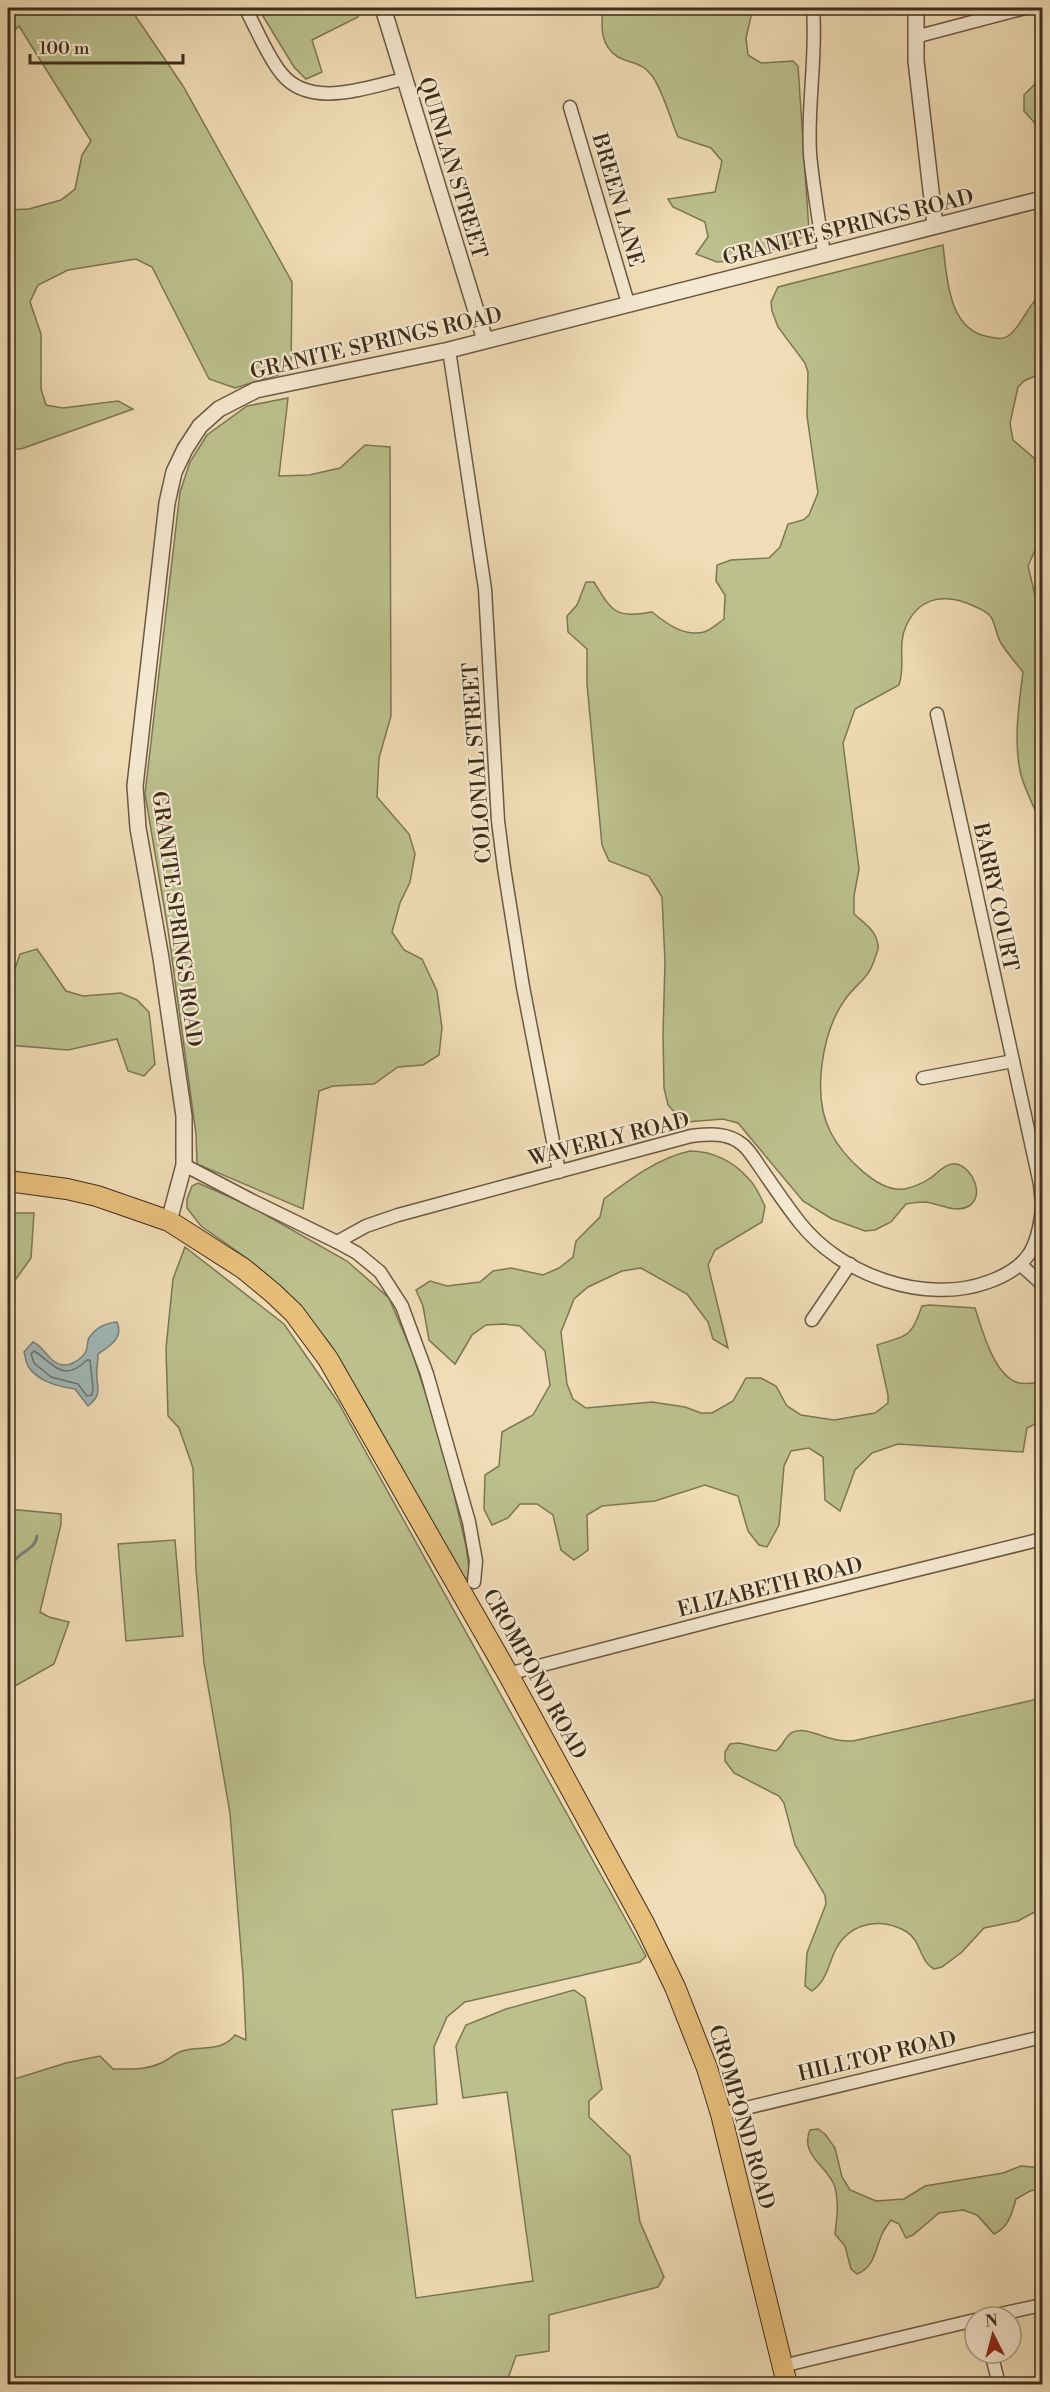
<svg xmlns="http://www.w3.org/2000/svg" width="1050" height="2392" font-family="'Libre Bodoni',serif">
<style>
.green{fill:#bbc08d;stroke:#7c7654;stroke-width:1.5}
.water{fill:#a0b8ba;stroke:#78807a;stroke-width:1.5}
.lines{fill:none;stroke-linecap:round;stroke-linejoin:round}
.shore{stroke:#6e726a;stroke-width:1.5}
.stream{stroke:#78807a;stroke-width:3}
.minor-casing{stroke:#6a5942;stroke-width:15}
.tertiary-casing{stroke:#6a5942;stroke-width:18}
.trunk-casing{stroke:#3d2d1b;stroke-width:22}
.minor{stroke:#f5e8d0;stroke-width:12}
.tertiary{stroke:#f5e8d0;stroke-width:15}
.trunk{stroke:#e8be7b;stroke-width:20}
.labels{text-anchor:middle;stroke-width:4.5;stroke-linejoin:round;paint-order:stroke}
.street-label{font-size:21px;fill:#3d2d1b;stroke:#f5e8d0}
</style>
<rect width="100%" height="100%" fill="#f0dcb6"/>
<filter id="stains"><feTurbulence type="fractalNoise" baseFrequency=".00333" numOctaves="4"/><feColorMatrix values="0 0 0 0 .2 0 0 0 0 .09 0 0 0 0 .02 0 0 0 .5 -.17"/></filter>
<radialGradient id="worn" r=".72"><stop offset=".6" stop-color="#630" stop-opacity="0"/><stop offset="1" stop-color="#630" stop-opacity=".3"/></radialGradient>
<g class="green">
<path d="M 8,8 L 130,8 L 183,86 L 292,282 L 291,371 L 235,388 L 209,379 L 152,267 L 136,259 L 68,270 L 38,285 L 30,302 L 41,334 L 41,389 L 46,405 L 63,408 L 118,401 L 133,409 L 21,449 L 8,449 L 8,210 L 29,209 L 61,200 L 75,189 L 82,155 L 91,141 L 19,26 L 8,37 Z"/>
<path d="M 258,8 L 360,8 L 358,17 L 312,40 L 322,72 L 306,79 L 294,67 Z"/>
<path d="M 603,8 L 753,8 L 746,38 L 748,55 L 761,63 L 793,61 L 798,66 L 809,231 L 794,243 L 743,260 L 717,262 L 696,254 L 708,237 L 705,222 L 673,207 L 668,199 L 715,192 L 722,161 L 711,148 L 678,137 C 670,118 664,94 653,77 C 641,61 633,65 618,57 C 600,46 601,26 603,8 Z"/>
<path d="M 1036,83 L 1042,87 L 1042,131 L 1024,111 L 1024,95 Z"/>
<path d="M 943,245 C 947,278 948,331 990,337 C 996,338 1002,340 1008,336 C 1020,329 1028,304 1042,293 L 1042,373 L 1024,381 L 1018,387 L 1010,423 L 1013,440 L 1042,465 L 1042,534 L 1028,566 L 1042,624 L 1042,827 C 1036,810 1026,793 1021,775 C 1013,743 1019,704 1023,672 C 1016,663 1007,653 1001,643 C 996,635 996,625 991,617 C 987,612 981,609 976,607 C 948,593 920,595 906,626 C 897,645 906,665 899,685 L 855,709 L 843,743 L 859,869 L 854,896 L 854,914 C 864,923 876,930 878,945 C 879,950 876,954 875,958 C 868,980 859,981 846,998 C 822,1031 811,1096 831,1133 C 842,1154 877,1193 904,1189 C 911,1188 923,1183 929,1179 C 937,1174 946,1162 956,1164 C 973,1167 985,1196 969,1206 C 956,1214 938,1203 925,1202 C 919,1202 912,1203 906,1204 L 891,1222 L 875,1230 L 865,1231 L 832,1219 L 803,1201 L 738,1123 L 723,1119 L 687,1122 L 680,1118 L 668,1105 L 664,1088 L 663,1033 L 665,962 L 662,897 L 649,876 L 609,861 L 602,845 L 587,684 L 587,649 L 568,632 L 567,616 L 577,605 L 586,582 L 594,582 C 613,613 615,618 652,612 C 667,624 684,637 704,632 C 711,630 718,623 724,619 L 725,595 L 716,581 L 717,565 L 731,560 L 769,558 L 780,547 L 788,524 L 803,520 L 809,515 L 818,493 L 807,416 L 808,372 L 805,363 L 778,327 L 772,311 L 771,302 L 778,287 Z"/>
<path d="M 288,398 L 279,476 L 309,475 L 340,468 L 365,445 L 390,447 L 391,716 L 379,758 L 377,797 L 409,834 L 415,854 L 410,882 L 400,903 L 392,932 L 404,950 L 422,959 L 437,991 L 442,1028 L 439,1055 L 423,1065 L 398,1067 L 374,1084 L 333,1086 L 319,1091 L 303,1209 L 197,1164 L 196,1134 L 168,930 L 145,794 L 180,492 L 190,462 L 207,435 L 247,406 Z"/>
<path d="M 37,949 L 66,991 L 83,996 L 121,993 L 137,1000 L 149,1012 L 155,1064 L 144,1076 L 128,1071 L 117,1039 L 68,1050 L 8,1045 L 8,989 L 20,954 Z"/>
<path d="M 690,1151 C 712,1151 733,1161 748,1178 C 756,1185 760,1197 765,1206 L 762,1222 L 715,1250 L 708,1265 L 728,1348 L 713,1339 L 708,1322 L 687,1294 L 641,1268 L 622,1271 L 588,1287 L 574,1299 L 561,1332 L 567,1384 L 573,1399 L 586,1408 L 652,1402 L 685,1407 L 701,1413 L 712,1413 L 733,1401 L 746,1378 L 761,1378 L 776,1386 L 787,1406 L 801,1415 L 834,1420 L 875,1413 L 888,1403 L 888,1395 L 877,1345 C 908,1335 911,1338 922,1306 L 930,1305 L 975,1308 C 982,1329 994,1377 1019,1383 C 1026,1384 1036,1383 1042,1382 L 1042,1421 L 1027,1428 L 1023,1452 L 898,1444 L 872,1453 L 855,1470 L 840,1511 L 825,1500 L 823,1457 L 809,1448 L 791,1451 L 784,1466 L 779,1525 L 767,1547 L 759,1545 L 748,1531 L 738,1496 L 705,1485 L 655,1501 L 602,1506 L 587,1515 L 588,1550 L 574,1560 L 561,1550 L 553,1515 L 537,1504 L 520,1504 L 508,1518 L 492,1525 L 484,1509 L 485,1475 L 499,1466 L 502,1432 L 533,1415 L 550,1385 L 545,1351 L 520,1326 L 504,1324 L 486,1325 L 472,1335 L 455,1364 L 429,1340 L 423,1306 L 416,1290 L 430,1281 L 447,1286 L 480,1282 L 493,1271 L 511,1268 L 543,1275 L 559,1268 L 573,1257 L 576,1241 L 600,1217 L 604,1199 C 630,1179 658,1158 690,1151 Z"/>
<path d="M 198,1183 L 248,1205 L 347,1261 L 389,1298 L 412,1352 L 443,1447 L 466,1546 L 470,1576 L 464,1579 L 369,1410 L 330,1344 L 285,1290 L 248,1259 L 201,1226 L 187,1208 L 187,1199 L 192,1186 Z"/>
<path d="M 8,1213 L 34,1213 L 31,1258 L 8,1290 Z"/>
<path d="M 185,1247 L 284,1324 L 338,1402 L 646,1956 L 640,1962 L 465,2002 L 447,2017 L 434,2047 L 437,2104 L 392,2110 L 416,2298 L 533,2281 L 507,2092 L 463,2098 L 456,2046 L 466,2025 L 506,2009 L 574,1990 L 585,1998 L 602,2089 L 589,2101 L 589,2117 L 630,2156 L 640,2222 L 664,2277 L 658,2287 L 549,2315 L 549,2351 L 516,2356 L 506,2384 L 8,2384 L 8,2081 L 66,2063 L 100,2056 L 113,2069 C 129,2069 147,2070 161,2063 C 168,2060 174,2054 182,2051 C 200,2045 221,2053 235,2035 L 246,2040 L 243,1975 L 230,1813 L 204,1663 L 196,1570 L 193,1468 L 179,1428 L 168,1416 L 166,1348 L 173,1279 Z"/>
<path d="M 8,1509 L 61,1514 L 61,1524 L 40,1612 L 49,1617 L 69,1622 L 54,1664 L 8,1690 Z"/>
<path d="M 175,1540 L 183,1636 L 126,1641 L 118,1544 Z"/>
<path d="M 1042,1698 L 1042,1908 L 1018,1921 L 984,1928 L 962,1952 L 942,1967 L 934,1969 C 920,1962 921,1941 907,1932 C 882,1917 852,1922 837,1947 C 828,1963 828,1980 812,1991 L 805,1986 L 807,1953 L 826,1904 L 825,1895 L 795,1845 L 784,1803 L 779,1796 L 734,1773 L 725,1761 L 725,1752 L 730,1744 L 739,1743 L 776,1751 C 783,1746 784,1738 791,1733 C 804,1725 825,1739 838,1740 C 843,1741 848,1741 853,1741 Z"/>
<path d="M 818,2129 L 825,2134 L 835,2148 L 842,2177 L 850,2190 L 876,2201 L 904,2199 L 925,2186 L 1003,2173 L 1021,2166 L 1042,2168 L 1042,2188 L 1030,2191 L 1016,2199 C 1012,2213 1009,2227 994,2234 L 977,2215 L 963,2210 L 939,2213 L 913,2235 L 906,2238 L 899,2224 L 891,2220 C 888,2224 885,2228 883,2232 C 875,2248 876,2266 857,2274 L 851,2269 L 845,2246 L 835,2234 C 837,2218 839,2203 835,2187 C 828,2166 799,2155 810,2130 Z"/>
</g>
<path class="water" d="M 117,1322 C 124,1338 110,1346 98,1354 C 98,1362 96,1372 97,1380 C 99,1393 99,1397 88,1406 L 75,1389 C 59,1387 37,1381 28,1366 C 26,1362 25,1356 24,1352 L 33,1342 C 44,1346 49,1363 62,1365 C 71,1366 82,1359 86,1351 C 88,1347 87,1341 89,1338 C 96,1327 106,1323 117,1322 Z"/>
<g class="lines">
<path class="shore" d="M 34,1351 C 54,1363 62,1384 87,1360 L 90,1360 L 93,1388 L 92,1395 L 87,1396 L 78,1384 L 51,1377 L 34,1363 L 31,1354 Z"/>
<path class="stream" d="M 8,1572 C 10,1568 13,1562 16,1559 C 24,1550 36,1548 37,1536"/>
<defs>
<g id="minor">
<path d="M 245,8 C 257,29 266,54 281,73 C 310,110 367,87 404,79"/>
<path d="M 813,8 C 817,57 807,105 810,154 C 813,187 819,221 824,254"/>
<path d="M 915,37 L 1025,8"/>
<path d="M 570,107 L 628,303"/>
<path d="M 449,350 L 485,589 L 498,821 L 504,868 L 523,987 L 559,1172"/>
<path d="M 937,714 L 1040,1184 L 1042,1205"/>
<path d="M 923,1078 L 1013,1061"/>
<path d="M 184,1165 L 253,1201 L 337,1242 L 357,1253 L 380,1272 L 402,1306 L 427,1374 L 469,1522 L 476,1561 L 474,1582"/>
<path d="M 337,1242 L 366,1226 L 398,1215 L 691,1136 C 710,1134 728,1132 743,1145 C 750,1151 755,1160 760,1167 C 773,1186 786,1205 800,1223 C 841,1275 925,1305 988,1282 C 1028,1268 1038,1248 1042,1208"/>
<path d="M 1021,1265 L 1042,1284"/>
<path d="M 812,1320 L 850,1264"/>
<path d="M 508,1674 L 723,1618 L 1042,1539"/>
<path d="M 721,2114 L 1042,2037"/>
<path d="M 987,2317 L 1042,2305"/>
<path d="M 991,2353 L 999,2384"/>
<path d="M 782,2366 L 975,2320"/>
</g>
<g id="tertiary">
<path d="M 383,8 L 485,340"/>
<path d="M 916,8 L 916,61 L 935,225"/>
<path d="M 169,1221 L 184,1165 L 184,1116 L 161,958 L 138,828 L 135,786 L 167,503 L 174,472 L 185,449 L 200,426 L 219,409 L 256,390 L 449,350 L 1042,199"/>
</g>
<path id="trunk" d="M 8,1181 L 67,1189 L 97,1196 L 169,1221 L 244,1269 L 273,1293 L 294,1313 L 328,1359 L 508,1674 L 645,1925 L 675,1987 L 707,2068 L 721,2114 L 787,2384"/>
</defs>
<use href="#minor" class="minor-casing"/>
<use href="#tertiary" class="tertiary-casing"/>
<use href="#trunk" class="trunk-casing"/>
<use href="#minor" class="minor"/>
<use href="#tertiary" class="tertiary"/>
<use href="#trunk" class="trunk"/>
</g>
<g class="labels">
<g class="street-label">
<text transform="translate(453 168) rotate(73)" y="7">QUINLAN STREET</text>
<text transform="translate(618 200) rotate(74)" y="7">BREEN LANE</text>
<text transform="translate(848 227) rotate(-14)" y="7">GRANITE SPRINGS ROAD</text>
<text transform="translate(376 343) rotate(-13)" y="7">GRANITE SPRINGS ROAD</text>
<text transform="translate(477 763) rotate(-94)" y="7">COLONIAL STREET</text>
<text transform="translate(996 897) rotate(78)" y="7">BARRY COURT</text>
<text transform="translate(177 919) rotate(82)" y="7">GRANITE SPRINGS ROAD</text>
<text transform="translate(609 1139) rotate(-14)" y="7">WAVERLY ROAD</text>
<text transform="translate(770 1587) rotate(-14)" y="7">ELIZABETH ROAD</text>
<text transform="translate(535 1674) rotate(61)" y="7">CROMPOND ROAD</text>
<text transform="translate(877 2056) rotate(-13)" y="7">HILLTOP ROAD</text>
<text transform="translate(742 2117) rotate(74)" y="7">CROMPOND ROAD</text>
</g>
</g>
<rect width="1050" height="2392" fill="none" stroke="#f0dcb6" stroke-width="30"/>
<rect x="9" y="9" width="1032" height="2374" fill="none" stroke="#3d2d1b" stroke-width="3"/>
<rect x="15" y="15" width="1020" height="2362" fill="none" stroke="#3d2d1b" stroke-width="1.5"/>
<g transform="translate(993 2335) rotate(354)"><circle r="28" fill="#f5e8d0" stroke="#ab9d88" stroke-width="1.5"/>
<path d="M0-4.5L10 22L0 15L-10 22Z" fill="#8f2418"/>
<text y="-9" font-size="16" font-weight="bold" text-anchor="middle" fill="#3d2d1b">N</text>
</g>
<path d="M30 54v9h153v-9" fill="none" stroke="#3d2d1b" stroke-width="3"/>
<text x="39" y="54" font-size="18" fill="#3d2d1b" stroke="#f5e8d0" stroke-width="4.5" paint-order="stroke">100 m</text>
<rect width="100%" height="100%" filter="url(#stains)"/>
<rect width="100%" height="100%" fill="url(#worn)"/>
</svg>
